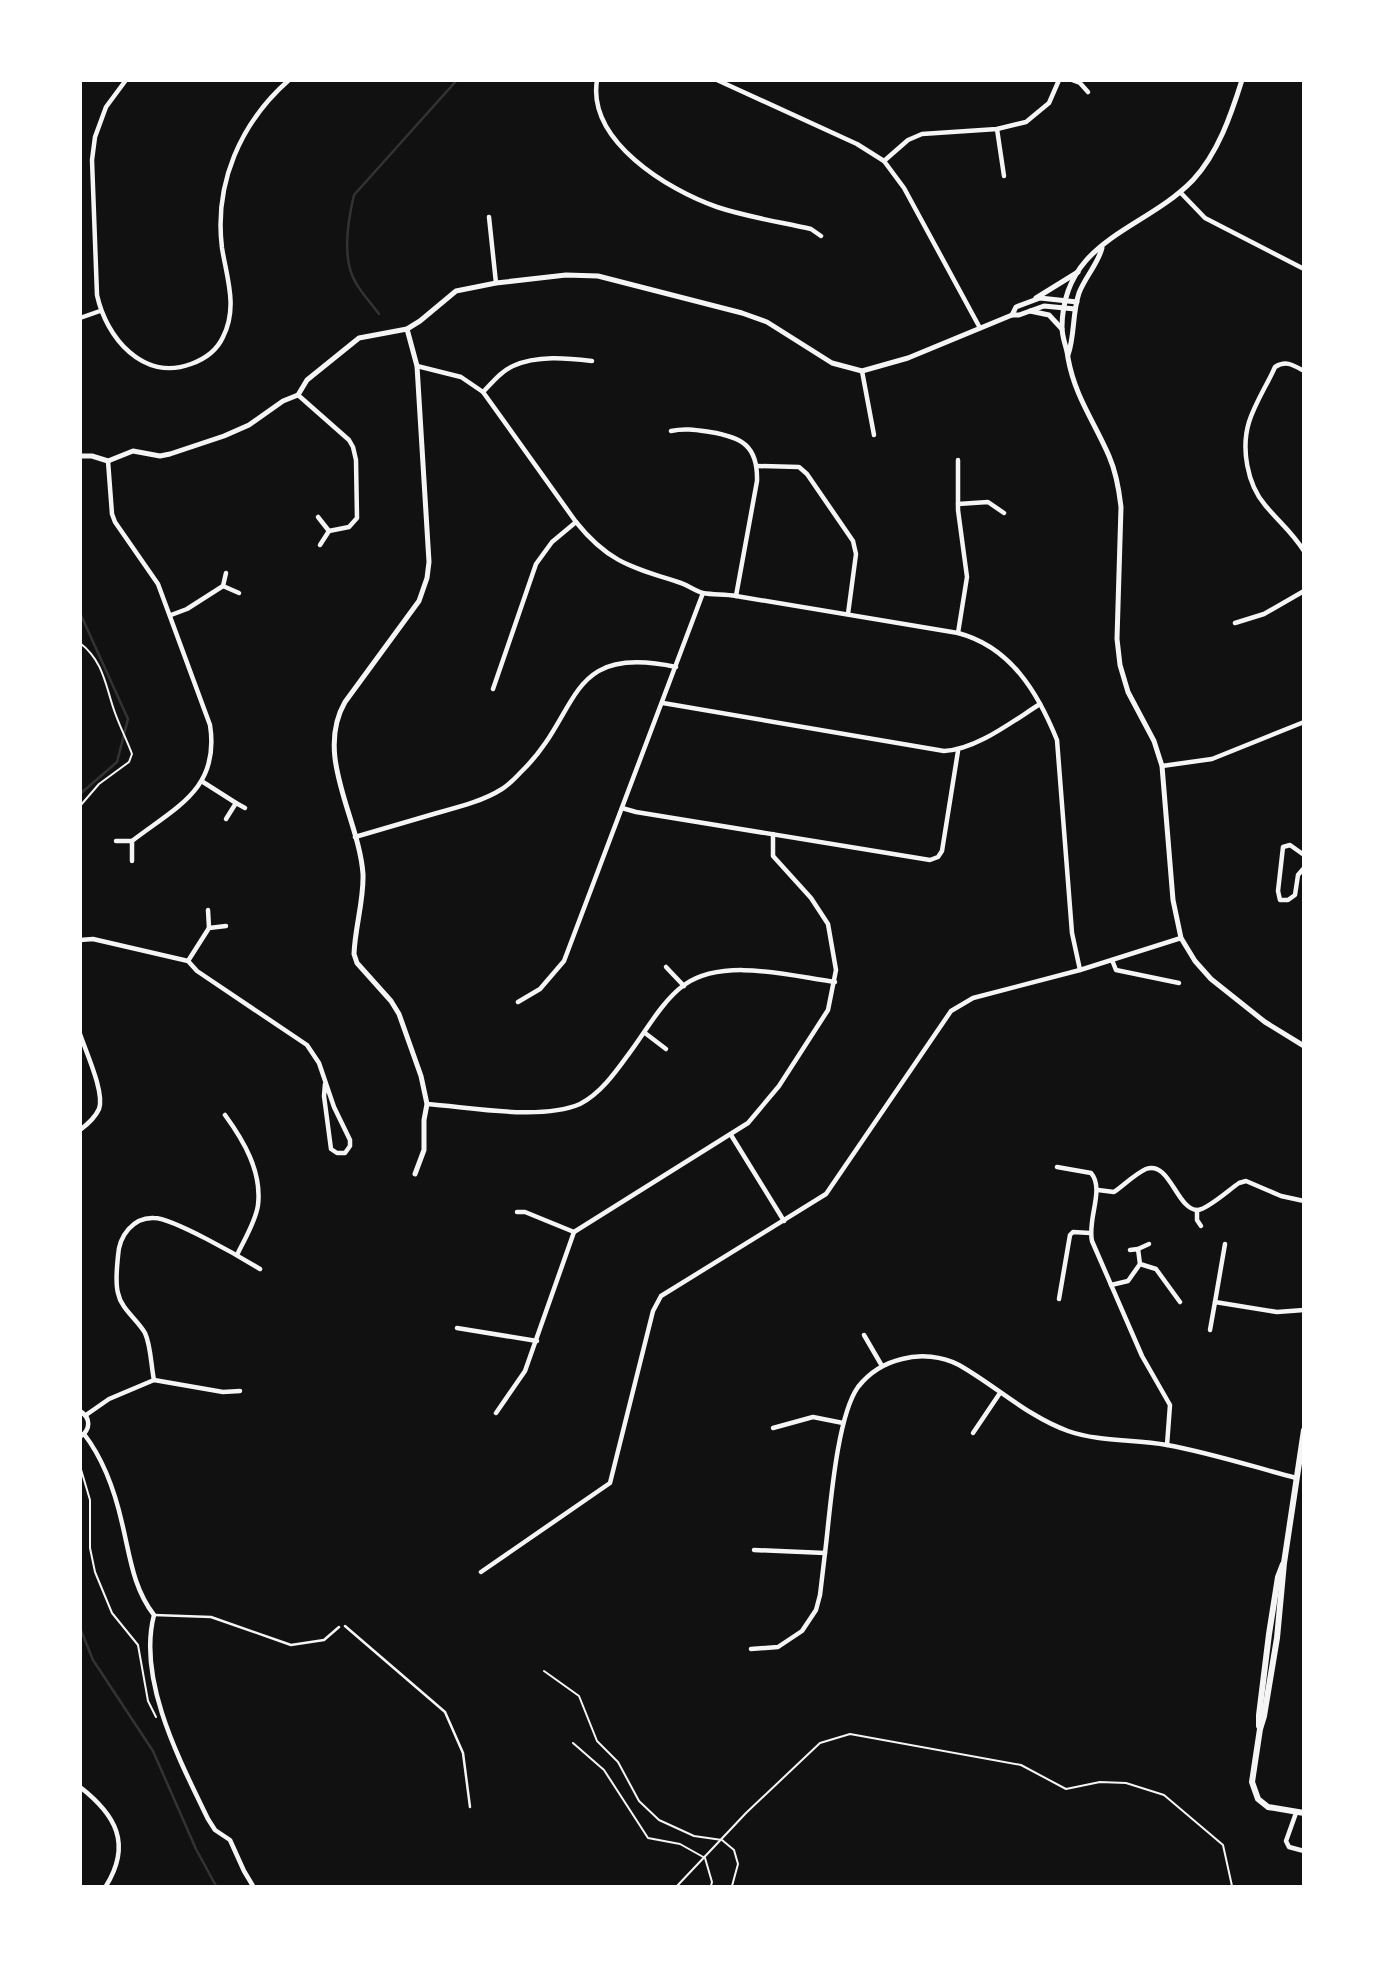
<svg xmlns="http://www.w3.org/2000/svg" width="1384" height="1967" font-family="'Fira Sans Condensed',sans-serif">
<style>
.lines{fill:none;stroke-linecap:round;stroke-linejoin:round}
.stream{stroke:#333;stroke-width:2.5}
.path{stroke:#f5f5f5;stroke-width:2}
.service{stroke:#f5f5f5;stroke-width:2.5}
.minor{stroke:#f5f5f5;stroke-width:4.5}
.tertiary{stroke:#f5f5f5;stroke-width:5}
.secondary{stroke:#f5f5f5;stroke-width:6}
</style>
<rect width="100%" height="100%" fill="#111"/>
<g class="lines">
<g class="stream">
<path d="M 379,314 C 372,304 362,294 356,283 C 341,259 348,220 354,195 L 457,80"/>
<path d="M 80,613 L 128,719 L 117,762 L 80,794"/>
<path d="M 80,1628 L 93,1660 L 153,1751 L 196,1849 L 216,1886"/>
</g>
<g class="path">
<path d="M 80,643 C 102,660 105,682 113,707 C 118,723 126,738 132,754 L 129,762 L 99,784 L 80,806"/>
<path d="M 80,1466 L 90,1500 L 90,1548 L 95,1572 L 112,1613 L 138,1645 L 148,1701 L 156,1717"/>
<path d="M 544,1671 L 579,1696 L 597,1741 L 618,1762 L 639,1801 L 659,1820 L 694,1836 L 722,1840 L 734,1850 L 738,1864 L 732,1886"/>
<path d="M 573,1743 L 604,1770 L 648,1838 L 680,1844 L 705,1858 L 712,1882 L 711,1886"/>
<path d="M 677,1886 L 746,1813 L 820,1743 L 850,1734 L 1021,1765 L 1066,1789 L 1100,1782 L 1126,1783 L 1164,1795 L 1223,1845 L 1232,1886"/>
</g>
<g class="service">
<path d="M 154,1615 L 211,1617 L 291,1645 L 324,1640 L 339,1627"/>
<path d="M 345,1626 L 445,1712 L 463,1753 L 470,1807"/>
</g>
<g class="minor">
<path d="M 126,80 L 106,107 L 95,137 L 92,160 L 97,295 C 106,337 143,382 191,364 C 205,359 217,350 223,337 C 238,307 227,279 222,248 C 214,184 240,123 289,80"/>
<path d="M 597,80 C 587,141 668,190 717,207 C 747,217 780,222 811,229 L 821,236"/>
<path d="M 717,80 L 857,144 L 884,161 L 904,188 L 980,328"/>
<path d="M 1072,80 L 1080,83 L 1088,92"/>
<path d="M 997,129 L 1004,176"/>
<path d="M 884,161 L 908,140 L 922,134 L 997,129 L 1026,122 L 1049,103 L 1059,80"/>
<path d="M 1180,192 L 1205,218 L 1304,269"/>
<path d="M 489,217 L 496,283"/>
<path d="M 80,318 L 100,311"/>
<path d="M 417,366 L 461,377 L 483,392 L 576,522 C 608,562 631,567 678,582 C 686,584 695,591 703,593 C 713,595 725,594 736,596 L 958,633 C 1011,647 1038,693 1057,740 L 1072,933 L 1080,970"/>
<path d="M 862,371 L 874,435"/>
<path d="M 1304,371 C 1293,365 1286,360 1275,367 C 1267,385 1255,403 1249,422 C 1241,448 1247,484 1265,505 C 1279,522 1292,532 1304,551"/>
<path d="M 483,392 C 492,383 501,371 513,366 C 537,355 567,358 592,361"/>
<path d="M 298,395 L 349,440 L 353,447 L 356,460 L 357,518 L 349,527 L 329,531"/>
<path d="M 671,431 C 685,428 696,430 710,432 C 742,437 758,446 757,481 L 736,596"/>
<path d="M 108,461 L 112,514 L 115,522 L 158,584 L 210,725 C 220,789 176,807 132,841"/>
<path d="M 757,466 L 799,467 L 807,474 L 853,541 L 856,554 L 848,614"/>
<path d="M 958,504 L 988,502 L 1004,513"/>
<path d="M 318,517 L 329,531 L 320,545"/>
<path d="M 226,573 L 223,586 L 239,593"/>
<path d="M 171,615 L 187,609 L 223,586"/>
<path d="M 1235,623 L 1264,614 L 1304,591"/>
<path d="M 958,633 L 967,577 L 958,510 L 958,460"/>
<path d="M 493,689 L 536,564 L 552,542 L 576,522"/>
<path d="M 663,703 L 944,751 C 976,750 1013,721 1040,704"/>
<path d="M 1162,766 L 1212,759 L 1304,722"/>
<path d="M 203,782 L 236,803"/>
<path d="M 622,808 L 636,812 L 930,860 L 938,857 L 942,851 L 958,751"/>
<path d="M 226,819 L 236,803 L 245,808"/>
<path d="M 355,837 C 383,829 410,821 437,813 C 459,807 483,801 502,789 C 509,785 516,777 522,771 C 582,713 564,643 676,667"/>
<path d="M 116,841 L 132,841 L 132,861"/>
<path d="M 1304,855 L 1290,845 L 1283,847 L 1278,891 L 1280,900 L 1288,900 L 1295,895 L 1298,875 L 1304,868"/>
<path d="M 208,910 L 209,928"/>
<path d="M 80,940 L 93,939 L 188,961 L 197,971 L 307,1045 L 319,1063 L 334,1107 L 350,1140 L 350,1146 L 345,1153 L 337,1153 L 331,1149 L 324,1096 L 325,1084"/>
<path d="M 1112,960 L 1116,970 L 1179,983"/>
<path d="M 188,961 L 209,928 L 226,926"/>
<path d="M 666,967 L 684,986"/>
<path d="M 518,1002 L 540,989 L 564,961 L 703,593"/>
<path d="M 645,1033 L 666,1049"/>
<path d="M 80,1034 C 86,1052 105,1093 99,1109 C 95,1118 88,1124 80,1130"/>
<path d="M 427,1104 C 470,1107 540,1121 580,1104 C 600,1094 615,1073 628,1055 C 645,1033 661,1002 684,985 C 724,957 790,976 835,982"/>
<path d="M 225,1115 C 244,1141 262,1172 258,1205 C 256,1221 244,1240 237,1255"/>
<path d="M 731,1135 L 784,1221"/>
<path d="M 1057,1167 L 1091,1173 C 1105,1189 1087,1219 1092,1241 L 1142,1356 L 1170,1405 L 1167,1445"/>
<path d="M 1098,1190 L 1114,1192 C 1124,1185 1135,1174 1146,1169 C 1170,1160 1177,1211 1198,1210 C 1208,1209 1230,1189 1239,1183 L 1246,1181 L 1281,1196 L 1304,1201"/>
<path d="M 1197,1210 L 1197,1220 L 1201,1226"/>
<path d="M 517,1212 L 525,1212 L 574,1232"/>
<path d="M 1225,1244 L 1215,1302 L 1277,1312 L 1304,1310"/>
<path d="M 1138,1249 L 1149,1244"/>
<path d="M 1130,1250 L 1138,1249 L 1140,1264 L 1156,1269 L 1180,1302"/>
<path d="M 1111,1285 L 1128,1281 L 1140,1264"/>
<path d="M 1059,1299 L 1070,1235 L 1073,1232 L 1090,1233"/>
<path d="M 457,1328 L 537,1341"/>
<path d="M 1210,1330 L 1215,1302"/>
<path d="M 864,1335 L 882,1366"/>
<path d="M 154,1380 C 151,1366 151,1346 145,1333 C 137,1319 121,1309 118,1293 C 115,1282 117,1267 118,1256 C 119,1236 133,1217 154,1218 C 173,1218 242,1258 260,1269"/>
<path d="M 80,1411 C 91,1418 91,1429 80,1437"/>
<path d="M 496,1413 L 525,1371 L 574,1232 L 748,1123 L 779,1086 L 828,1010 L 836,970 L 828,924 L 811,898 L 773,856 L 773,834"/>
<path d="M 86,1415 L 109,1399 L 154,1380 L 223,1392 L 240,1391"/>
<path d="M 773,1428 L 813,1417 L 843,1423"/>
<path d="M 973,1433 L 1000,1393"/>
<path d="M 84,1434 C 104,1460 115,1492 122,1523 C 130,1556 133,1588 154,1615 C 137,1680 180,1761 208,1819 L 215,1830 L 230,1840 L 244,1871 L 253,1886"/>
<path d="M 754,1550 L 825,1553 C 830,1513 836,1418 858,1387 C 869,1373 885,1363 902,1359 C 920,1354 942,1356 959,1365 C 996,1386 1027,1416 1068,1431 C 1099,1442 1135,1439 1167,1445 C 1211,1453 1254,1467 1296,1478"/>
<path d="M 481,1572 L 610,1483 L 653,1311 L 661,1296 L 826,1194 L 951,1011 L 973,998 L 1080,970 L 1181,938"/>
<path d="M 751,1649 L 778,1647 L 802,1631 L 816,1610 L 820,1595 L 825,1553"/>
<path d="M 80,1787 C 116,1815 132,1844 106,1886"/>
<path d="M 1296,1813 L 1286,1841 L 1289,1847 L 1304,1851"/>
</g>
<g class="tertiary">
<path d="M 1242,80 C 1231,115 1218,153 1193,180 C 1144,231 1063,239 1062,327 C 1062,339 1067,347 1068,358 C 1075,397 1094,421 1109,456 C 1116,472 1119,489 1121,507 L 1117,639 L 1120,665 L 1128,692 L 1154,741 L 1162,766 L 1173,900 L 1181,938 L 1195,961 L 1211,979 L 1265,1022 L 1304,1046"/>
<path d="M 1036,298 L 1078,272"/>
<path d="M 1030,311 L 1049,315 L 1062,329"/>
<path d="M 1012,315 L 1016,307 L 1040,298 L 1077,302"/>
<path d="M 407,329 L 417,366 L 429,562 L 427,578 L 419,601 L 345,702 C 314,756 359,818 363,874 C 364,900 355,927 354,954 L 357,963 L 391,1001 L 399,1014 L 421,1076 L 427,1104 L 424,1120 L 424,1150 L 415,1174"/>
<path d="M 1068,355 C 1075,335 1072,314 1079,293 C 1085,277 1098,264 1102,248"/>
<path d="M 80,456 L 92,456 L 108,461 L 133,451 L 160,456 L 170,454 L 224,436 L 249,425 L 283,401 L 298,395 L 307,380 L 359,338 L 407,329 L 420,321 L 456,291 L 496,283 L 566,275 L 598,276 L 742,313 L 767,322 L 832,363 L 862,371 L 908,358 L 1012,315 L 1019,315 L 1044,306 L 1075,309"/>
</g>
<g class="secondary">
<path d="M 1304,1430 L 1284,1563 L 1277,1638 L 1264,1716 L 1260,1729 L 1252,1782 L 1258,1799 L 1268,1807 L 1304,1813"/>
<path d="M 1259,1726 L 1259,1715 L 1269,1634 L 1278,1577 L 1283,1564"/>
</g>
</g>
<rect width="1384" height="1967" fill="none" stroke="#ffffff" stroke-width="164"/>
</svg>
